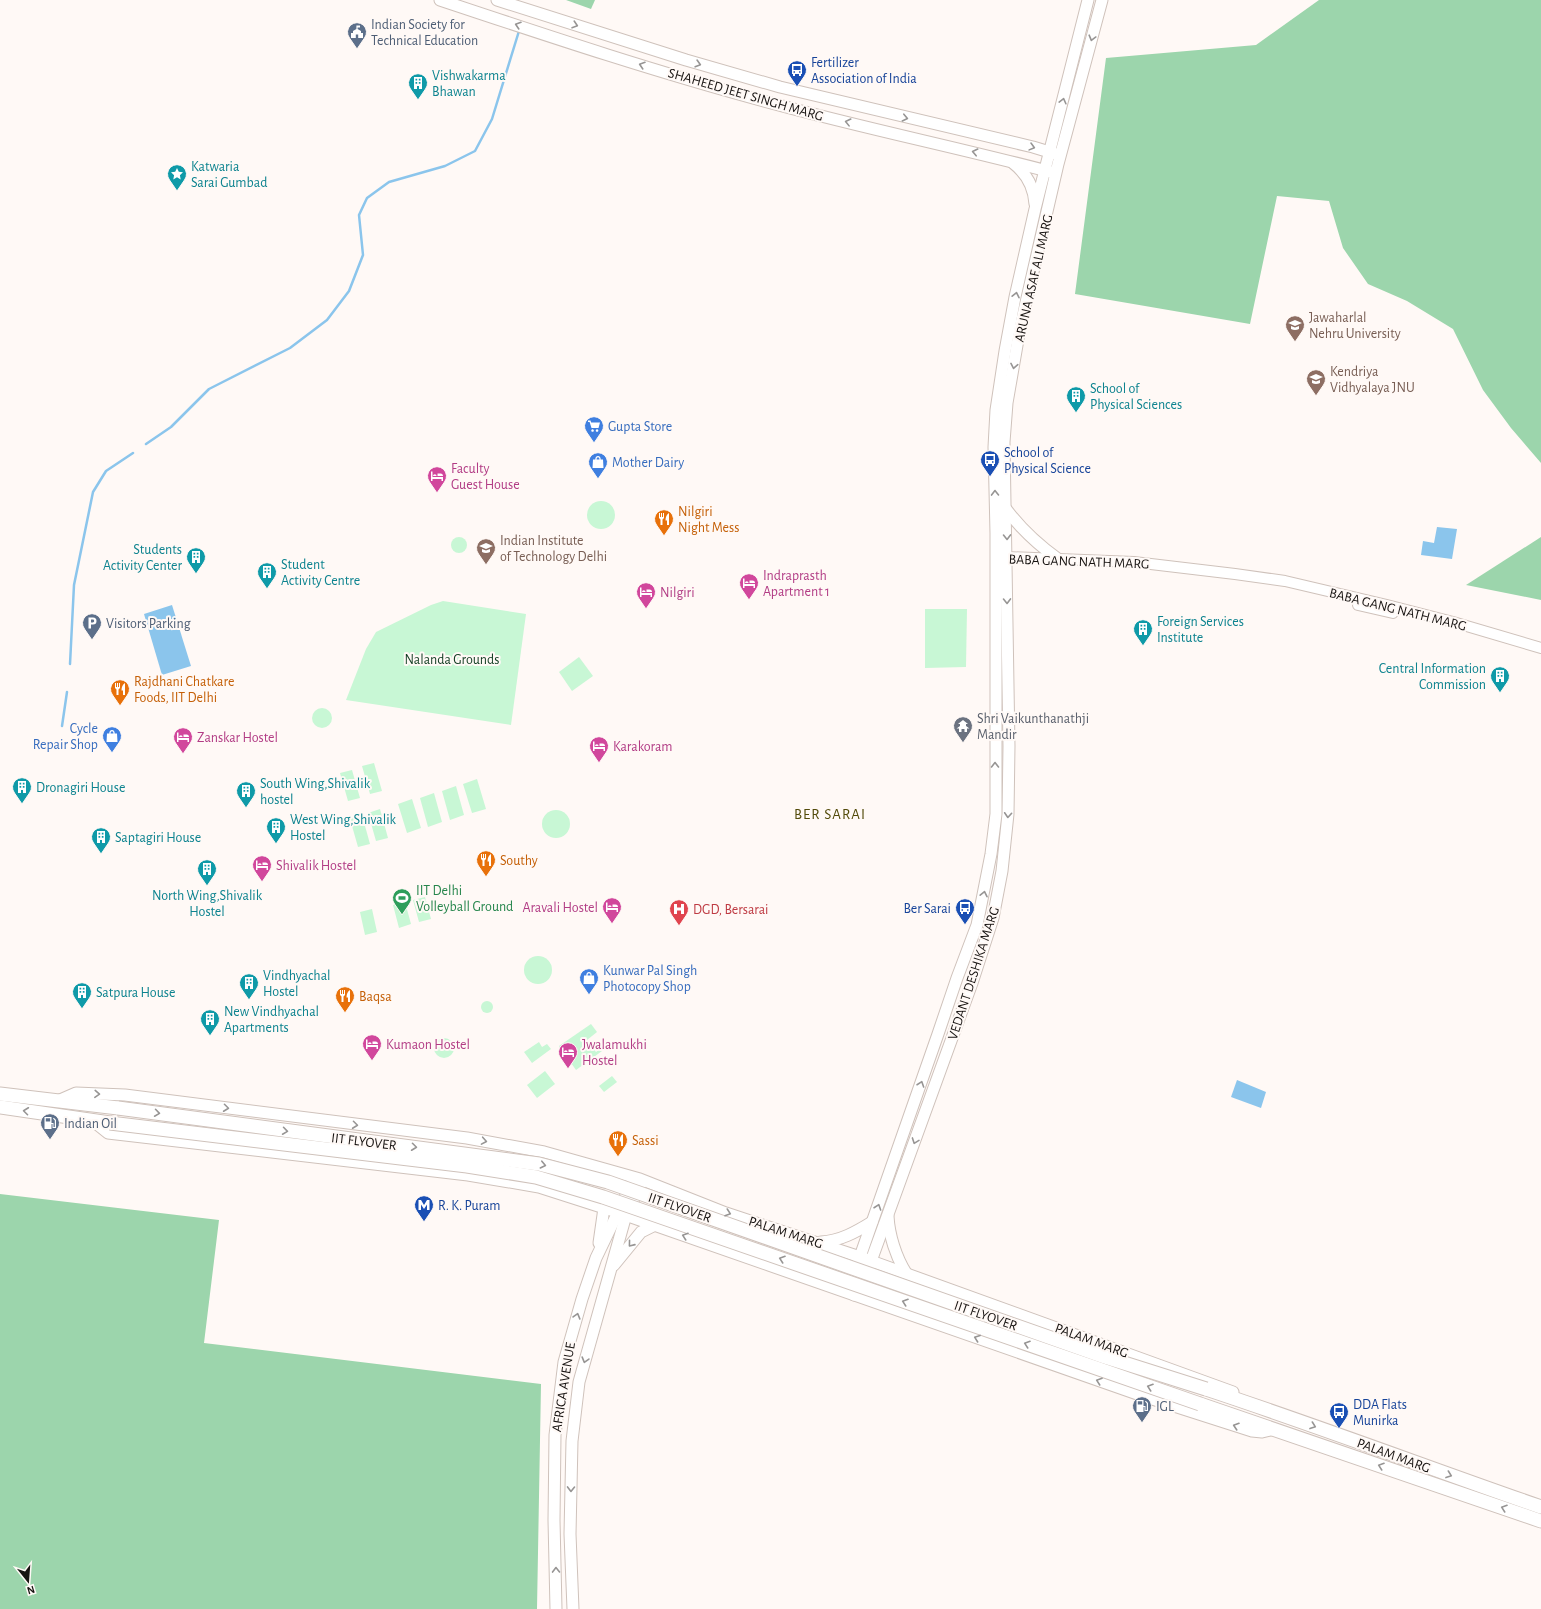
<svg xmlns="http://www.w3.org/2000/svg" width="1541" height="1609" font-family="'Alegreya Sans',sans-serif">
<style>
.green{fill:#c8f7d5}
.forest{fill:#9cd5ac}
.water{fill:#8bc5ec}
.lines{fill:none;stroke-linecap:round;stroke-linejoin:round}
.stream{stroke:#8bc5ec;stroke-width:2.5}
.tertiary-casing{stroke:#cfc2bb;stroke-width:12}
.secondary-casing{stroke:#cfc2bb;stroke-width:13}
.primary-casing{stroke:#cfc2bb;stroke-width:15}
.tertiary{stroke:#fff;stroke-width:10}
.secondary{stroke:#fff;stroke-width:11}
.primary{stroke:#fff;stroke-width:13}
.primary-bridge-casing{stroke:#cfc2bb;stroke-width:15;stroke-linecap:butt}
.primary-bridge{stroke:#fff;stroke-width:13}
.oneway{stroke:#979594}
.labels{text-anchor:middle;stroke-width:4;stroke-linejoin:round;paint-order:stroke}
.service-label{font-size:14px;fill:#4e5e75;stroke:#fff9f6;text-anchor:start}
.transit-label{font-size:14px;fill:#164399;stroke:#fff9f6;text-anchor:start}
.culture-label{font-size:14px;fill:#0d838f;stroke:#fff9f6;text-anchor:start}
.street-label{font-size:14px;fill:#171311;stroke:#fff9f6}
.education-label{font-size:14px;fill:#785e54;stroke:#fff9f6;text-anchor:start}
.shop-label{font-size:14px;fill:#366cbe;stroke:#fff9f6;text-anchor:start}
.hotel-label{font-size:14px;fill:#b23c85;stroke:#fff9f6;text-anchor:start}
.food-label{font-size:14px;fill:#c56008;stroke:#fff9f6;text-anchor:start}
.park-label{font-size:14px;fill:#123d22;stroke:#fff9f6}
.worship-label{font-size:14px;fill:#5b616d;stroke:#fff9f6;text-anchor:start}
.leisure-label{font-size:14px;fill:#27864d;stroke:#fff9f6;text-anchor:start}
.health-label{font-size:14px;fill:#be3a42;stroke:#fff9f6;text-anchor:start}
.neighbourhood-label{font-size:15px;letter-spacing:1px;fill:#524a09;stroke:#fff9f6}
</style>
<rect width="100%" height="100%" fill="#fff9f6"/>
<g class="green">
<circle cx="601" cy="515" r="14"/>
<circle cx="459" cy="545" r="8"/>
<path d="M 443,601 L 526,614 L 511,725 L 346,700 L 366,649 L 376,632 L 431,605 Z"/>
<path d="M 925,609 L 967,609 L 966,667 L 925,668 Z"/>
<path d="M 579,657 L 593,676 L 572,691 L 559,672 Z"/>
<circle cx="322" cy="718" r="10"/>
<path d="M 374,763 L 382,791 L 370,794 L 362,766 Z"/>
<path d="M 352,770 L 360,798 L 348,801 L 340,773 Z"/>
<path d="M 477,779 L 486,809 L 472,813 L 463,784 Z"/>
<path d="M 456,786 L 464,815 L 450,820 L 442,791 Z"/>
<path d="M 434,793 L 442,822 L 428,827 L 420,798 Z"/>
<path d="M 412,799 L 421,828 L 407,833 L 398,804 Z"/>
<path d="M 380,809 L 388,838 L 376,841 L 368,813 Z"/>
<circle cx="556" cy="824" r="14"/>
<path d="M 362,815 L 370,844 L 358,847 L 350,819 Z"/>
<path d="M 425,897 L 431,919 L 419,922 L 413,900 Z"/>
<path d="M 405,902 L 411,924 L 399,928 L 393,905 Z"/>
<path d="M 372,909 L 377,932 L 365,935 L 360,912 Z"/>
<circle cx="538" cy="970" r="14"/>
<circle cx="487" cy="1007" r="6"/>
<path d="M 591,1024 L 597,1032 L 587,1040 L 596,1052 L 600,1049 L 602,1051 L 576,1070 L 559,1046 Z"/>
<circle cx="444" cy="1048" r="10"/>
<path d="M 539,1042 L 542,1047 L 547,1044 L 551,1049 L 532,1063 L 524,1052 Z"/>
<path d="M 545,1071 L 555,1084 L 537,1098 L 527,1085 Z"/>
<path d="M 612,1076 L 617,1082 L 604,1092 L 599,1086 Z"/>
</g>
<g class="forest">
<path d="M 566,0 L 595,0 L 591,9 Z"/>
<path d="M 1319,0 L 1541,0 L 1541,463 L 1511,428 L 1483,390 L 1453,329 L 1407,301 L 1368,284 L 1343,248 L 1329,201 L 1277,196 L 1250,324 L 1075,294 L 1106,58 L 1256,45 Z"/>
<path d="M 1541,537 L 1541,600 L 1466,585 Z"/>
<path d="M 0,1194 L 219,1220 L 204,1343 L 541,1384 L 537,1609 L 0,1609 Z"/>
</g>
<g class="water">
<path d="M 1437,527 L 1457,529 L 1452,559 L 1421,555 L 1423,541 L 1434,543 Z"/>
<path d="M 172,605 L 191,666 L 162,675 L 144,614 Z"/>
<path d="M 1237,1080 L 1266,1092 L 1261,1108 L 1231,1097 Z"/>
</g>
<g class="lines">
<g class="stream">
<path d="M 146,444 L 171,427 L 209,389 L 290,348 L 327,320 L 349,291 L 363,255 L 359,215 L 367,198 L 389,182 L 445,166 L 475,151 L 492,119 L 519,31"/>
<path d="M 70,664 L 74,585 L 93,492 L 106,471 L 133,453"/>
<path d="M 62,726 L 67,692"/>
</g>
<defs>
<g id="tertiary">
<path d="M 999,559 L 1007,557 L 1134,562 L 1235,574 L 1285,581 L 1387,605 L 1453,622 L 1541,648"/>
<path d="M 1358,605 L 1393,613"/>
</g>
<g id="secondary">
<path d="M 440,0 C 551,37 662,74 775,104 C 867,129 960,148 1051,172"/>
<path d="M 497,0 L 686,60 L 780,87 L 1033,147 L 1056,154"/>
<path d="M 1013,163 C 1026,173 1034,187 1035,204"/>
<path d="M 1006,509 C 1021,529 1037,544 1058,559"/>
<path d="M 60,1100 L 76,1093 L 125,1095 L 467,1138 L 544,1152 L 640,1179 L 726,1213 L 860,1257 L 1233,1392"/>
<path d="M 93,1121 L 108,1133 L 468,1175 L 539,1187 L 617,1212 L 1146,1397 L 1252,1431 L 1262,1432 L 1274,1429"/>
<path d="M 888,1216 C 889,1235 896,1257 906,1273"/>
<path d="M 821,1242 C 840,1241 856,1232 872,1222"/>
<path d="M 599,1243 L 604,1208"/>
<path d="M 614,1265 L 641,1232 L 655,1225"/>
<path d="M 848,1291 L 938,1034 L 957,978 L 977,925 L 991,854 L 996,814 L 996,533 L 994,447 L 996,410 L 1005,351 L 1015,297 L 1035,209 L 1088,0"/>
<path d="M 854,1295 L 871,1261 L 972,983 L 993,918 L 1002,871 L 1008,814 L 1009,746 L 1004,442 L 1007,403 L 1020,328 L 1058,164 L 1102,0"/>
<path d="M 556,1609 L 554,1520 L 555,1435 L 564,1362 L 582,1299 L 596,1258 L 632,1183"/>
<path d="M 573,1609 L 570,1534 L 572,1441 L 579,1382 L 626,1215 L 640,1186"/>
</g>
<g id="primary">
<path d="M 0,1094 L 118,1108"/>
<path d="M 0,1107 L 110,1123"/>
<path d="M 1206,1389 C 1318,1426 1429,1468 1541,1507"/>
<path d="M 1200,1404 L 1541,1521"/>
</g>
</defs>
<use href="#tertiary" class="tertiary-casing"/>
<use href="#secondary" class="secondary-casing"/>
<use href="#primary" class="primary-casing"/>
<use href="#tertiary" class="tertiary"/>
<use href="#secondary" class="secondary"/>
<use href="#primary" class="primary"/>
<defs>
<g id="primary-bridge">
<path d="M 118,1108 L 539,1164 L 608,1182 L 1105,1357 L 1206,1389"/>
<path d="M 110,1123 L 467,1166 L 536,1177 L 603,1197 L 1200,1404"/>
</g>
</defs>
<use href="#primary-bridge" class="primary-bridge-casing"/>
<use href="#primary-bridge" class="primary-bridge"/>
</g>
<defs><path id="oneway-chevron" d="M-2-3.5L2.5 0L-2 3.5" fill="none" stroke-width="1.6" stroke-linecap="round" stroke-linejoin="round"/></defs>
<g class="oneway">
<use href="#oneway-chevron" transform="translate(518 25) rotate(-162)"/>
<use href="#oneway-chevron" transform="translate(575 25) rotate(18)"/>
<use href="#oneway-chevron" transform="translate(1092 38) rotate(105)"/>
<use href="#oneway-chevron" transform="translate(698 64) rotate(16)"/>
<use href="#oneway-chevron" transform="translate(642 65) rotate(-162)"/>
<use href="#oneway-chevron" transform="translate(1063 101) rotate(-76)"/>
<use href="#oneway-chevron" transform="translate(905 118) rotate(13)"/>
<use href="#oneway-chevron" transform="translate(848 122) rotate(-166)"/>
<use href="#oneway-chevron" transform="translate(1032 147) rotate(15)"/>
<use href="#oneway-chevron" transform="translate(975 152) rotate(-167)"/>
<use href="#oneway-chevron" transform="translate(1016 295) rotate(-78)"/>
<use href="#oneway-chevron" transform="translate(1014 366) rotate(101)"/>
<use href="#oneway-chevron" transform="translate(995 493) rotate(-91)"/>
<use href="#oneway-chevron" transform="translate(1007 537) rotate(89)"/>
<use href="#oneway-chevron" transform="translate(1007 601) rotate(89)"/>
<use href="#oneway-chevron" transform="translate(995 765) rotate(-90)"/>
<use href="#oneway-chevron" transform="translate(1008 815) rotate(94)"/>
<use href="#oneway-chevron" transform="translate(984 894) rotate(-78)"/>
<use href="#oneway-chevron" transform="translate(921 1084) rotate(-71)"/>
<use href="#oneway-chevron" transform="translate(97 1094) rotate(3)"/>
<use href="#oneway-chevron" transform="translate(226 1108) rotate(7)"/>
<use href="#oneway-chevron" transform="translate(26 1111) rotate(-173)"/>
<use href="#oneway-chevron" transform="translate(157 1113) rotate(8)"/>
<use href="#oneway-chevron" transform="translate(355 1125) rotate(7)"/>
<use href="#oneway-chevron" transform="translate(285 1131) rotate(8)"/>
<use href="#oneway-chevron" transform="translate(484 1141) rotate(10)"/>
<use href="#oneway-chevron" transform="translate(915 1141) rotate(110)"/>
<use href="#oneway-chevron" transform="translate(414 1147) rotate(7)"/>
<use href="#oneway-chevron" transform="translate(543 1165) rotate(13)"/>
<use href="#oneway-chevron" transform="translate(878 1207) rotate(-71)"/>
<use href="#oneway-chevron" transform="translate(728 1213) rotate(19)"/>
<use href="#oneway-chevron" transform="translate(685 1236) rotate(-161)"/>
<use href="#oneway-chevron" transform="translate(631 1244) rotate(129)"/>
<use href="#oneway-chevron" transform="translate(782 1259) rotate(-161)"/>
<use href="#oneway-chevron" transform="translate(905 1302) rotate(-161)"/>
<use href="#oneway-chevron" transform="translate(577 1316) rotate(-74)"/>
<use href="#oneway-chevron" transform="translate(977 1338) rotate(-160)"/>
<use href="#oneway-chevron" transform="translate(1027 1344) rotate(-161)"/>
<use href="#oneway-chevron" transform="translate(585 1360) rotate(106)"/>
<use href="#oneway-chevron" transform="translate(1099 1381) rotate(-161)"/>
<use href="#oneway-chevron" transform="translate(1150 1387) rotate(-161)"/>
<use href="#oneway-chevron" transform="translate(1236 1426) rotate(-162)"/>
<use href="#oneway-chevron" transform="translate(1313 1426) rotate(20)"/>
<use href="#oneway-chevron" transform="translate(1381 1466) rotate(-161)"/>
<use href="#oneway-chevron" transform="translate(1449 1475) rotate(20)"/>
<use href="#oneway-chevron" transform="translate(571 1489) rotate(91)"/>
<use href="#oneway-chevron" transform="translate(1504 1508) rotate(-161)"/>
<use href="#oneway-chevron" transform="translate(556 1570) rotate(-91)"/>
</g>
<defs>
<symbol id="civic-pin" viewBox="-11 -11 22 30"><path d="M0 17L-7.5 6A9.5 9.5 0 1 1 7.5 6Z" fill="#5c6f8a" stroke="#fff9f6"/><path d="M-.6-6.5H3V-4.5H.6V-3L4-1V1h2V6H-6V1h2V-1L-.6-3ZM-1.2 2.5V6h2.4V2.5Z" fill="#fff"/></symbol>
<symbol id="bus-pin" viewBox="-11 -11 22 30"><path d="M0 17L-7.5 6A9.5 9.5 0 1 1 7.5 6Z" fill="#1a4fb4" stroke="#fff9f6"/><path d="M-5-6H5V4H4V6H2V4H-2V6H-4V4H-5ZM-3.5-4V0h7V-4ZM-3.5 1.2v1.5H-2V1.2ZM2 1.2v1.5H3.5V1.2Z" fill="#fff"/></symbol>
<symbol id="building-pin" viewBox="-11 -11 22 30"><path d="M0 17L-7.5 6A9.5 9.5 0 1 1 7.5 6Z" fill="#0f9aa8" stroke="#fff9f6"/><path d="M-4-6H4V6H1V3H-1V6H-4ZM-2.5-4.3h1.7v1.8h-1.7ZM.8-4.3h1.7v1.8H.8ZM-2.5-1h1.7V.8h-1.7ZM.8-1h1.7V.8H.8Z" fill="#fff"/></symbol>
<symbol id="sight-pin" viewBox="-11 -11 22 30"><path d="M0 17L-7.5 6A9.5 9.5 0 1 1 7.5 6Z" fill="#0f9aa8" stroke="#fff9f6"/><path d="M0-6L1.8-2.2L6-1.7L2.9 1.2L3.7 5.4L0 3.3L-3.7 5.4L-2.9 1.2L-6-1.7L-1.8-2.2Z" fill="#fff"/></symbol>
<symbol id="university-pin" viewBox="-11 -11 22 30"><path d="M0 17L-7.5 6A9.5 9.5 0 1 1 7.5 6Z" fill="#8d6e63" stroke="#fff9f6"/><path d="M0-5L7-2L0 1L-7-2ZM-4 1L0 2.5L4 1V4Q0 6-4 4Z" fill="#fff"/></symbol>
<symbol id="school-pin" viewBox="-11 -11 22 30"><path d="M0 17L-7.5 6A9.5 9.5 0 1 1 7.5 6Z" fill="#8d6e63" stroke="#fff9f6"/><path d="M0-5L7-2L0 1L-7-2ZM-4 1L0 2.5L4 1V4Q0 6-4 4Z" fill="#fff"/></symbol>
<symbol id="supermarket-pin" viewBox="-11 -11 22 30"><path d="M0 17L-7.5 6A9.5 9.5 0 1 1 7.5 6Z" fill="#3f7fe0" stroke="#fff9f6"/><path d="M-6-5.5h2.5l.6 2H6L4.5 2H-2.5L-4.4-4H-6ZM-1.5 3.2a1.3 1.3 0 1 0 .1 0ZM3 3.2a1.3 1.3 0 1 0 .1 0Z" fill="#fff"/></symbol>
<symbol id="shop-pin" viewBox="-11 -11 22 30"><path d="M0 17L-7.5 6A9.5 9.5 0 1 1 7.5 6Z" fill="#3f7fe0" stroke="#fff9f6"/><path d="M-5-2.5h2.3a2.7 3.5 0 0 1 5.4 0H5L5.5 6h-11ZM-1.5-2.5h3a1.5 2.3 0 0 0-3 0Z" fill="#fff"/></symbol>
<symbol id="hotel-pin" viewBox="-11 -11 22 30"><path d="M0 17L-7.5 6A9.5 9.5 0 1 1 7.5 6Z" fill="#d1479c" stroke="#fff9f6"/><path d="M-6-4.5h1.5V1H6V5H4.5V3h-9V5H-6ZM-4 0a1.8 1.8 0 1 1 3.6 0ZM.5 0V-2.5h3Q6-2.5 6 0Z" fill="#fff"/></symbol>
<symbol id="restaurant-pin" viewBox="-11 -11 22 30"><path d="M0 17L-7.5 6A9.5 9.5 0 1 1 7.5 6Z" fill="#e8710a" stroke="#fff9f6"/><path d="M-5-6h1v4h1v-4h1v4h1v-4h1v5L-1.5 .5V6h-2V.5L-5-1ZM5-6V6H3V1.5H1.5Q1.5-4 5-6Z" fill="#fff"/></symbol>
<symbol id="parking-pin" viewBox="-11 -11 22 30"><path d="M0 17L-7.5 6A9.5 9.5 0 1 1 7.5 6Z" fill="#5c6f8a" stroke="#fff9f6"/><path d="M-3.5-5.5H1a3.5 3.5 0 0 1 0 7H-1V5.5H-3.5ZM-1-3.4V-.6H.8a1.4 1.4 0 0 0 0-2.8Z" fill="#fff"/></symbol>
<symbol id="temple-pin" viewBox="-11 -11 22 30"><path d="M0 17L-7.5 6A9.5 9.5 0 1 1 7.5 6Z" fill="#6b7280" stroke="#fff9f6"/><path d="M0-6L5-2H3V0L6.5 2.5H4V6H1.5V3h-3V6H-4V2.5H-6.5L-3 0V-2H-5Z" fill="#fff"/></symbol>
<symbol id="stadium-pin" viewBox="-11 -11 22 30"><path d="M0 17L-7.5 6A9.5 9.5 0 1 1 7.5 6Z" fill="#2e9e5b" stroke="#fff9f6"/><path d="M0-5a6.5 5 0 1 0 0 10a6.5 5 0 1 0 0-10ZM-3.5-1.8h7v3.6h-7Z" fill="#fff"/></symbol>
<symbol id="hospital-pin" viewBox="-11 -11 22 30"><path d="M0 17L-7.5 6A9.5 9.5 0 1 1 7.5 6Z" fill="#e0444e" stroke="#fff9f6"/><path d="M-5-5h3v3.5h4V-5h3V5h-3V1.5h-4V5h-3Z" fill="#fff"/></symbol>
<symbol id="fuel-pin" viewBox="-11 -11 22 30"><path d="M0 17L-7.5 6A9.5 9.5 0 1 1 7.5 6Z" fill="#5c6f8a" stroke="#fff9f6"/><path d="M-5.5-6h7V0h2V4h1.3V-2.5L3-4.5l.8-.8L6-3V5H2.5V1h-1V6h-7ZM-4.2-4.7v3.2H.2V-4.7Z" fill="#fff"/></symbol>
<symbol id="metro-pin" viewBox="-11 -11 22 30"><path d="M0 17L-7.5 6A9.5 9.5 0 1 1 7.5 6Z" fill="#1a4fb4" stroke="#fff9f6"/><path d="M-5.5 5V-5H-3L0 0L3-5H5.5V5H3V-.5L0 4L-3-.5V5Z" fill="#fff"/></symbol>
</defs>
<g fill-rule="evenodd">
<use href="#civic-pin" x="346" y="21" width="22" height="30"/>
<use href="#bus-pin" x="786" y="59" width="22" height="30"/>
<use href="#building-pin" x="407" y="72" width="22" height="30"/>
<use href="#sight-pin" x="166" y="163" width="22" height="30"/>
<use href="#university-pin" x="1284" y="314" width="22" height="30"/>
<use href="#school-pin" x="1305" y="368" width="22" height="30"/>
<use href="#building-pin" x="1065" y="385" width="22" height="30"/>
<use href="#supermarket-pin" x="583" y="415" width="22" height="30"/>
<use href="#bus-pin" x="979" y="449" width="22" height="30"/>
<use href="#shop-pin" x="587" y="451" width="22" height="30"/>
<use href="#hotel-pin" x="426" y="465" width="22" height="30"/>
<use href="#restaurant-pin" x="653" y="508" width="22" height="30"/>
<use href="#university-pin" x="475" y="537" width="22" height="30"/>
<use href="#building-pin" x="185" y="546" width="22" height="30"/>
<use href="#building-pin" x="256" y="561" width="22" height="30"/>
<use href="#hotel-pin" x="738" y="572" width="22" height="30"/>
<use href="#hotel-pin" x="635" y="581" width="22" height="30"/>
<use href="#parking-pin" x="81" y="612" width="22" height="30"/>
<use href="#building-pin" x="1132" y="618" width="22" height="30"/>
<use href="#building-pin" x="1489" y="665" width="22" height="30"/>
<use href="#restaurant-pin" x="109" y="678" width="22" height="30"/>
<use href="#temple-pin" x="952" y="715" width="22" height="30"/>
<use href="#shop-pin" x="101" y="725" width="22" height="30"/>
<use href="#hotel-pin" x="172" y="726" width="22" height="30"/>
<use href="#hotel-pin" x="588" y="735" width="22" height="30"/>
<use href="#building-pin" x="11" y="776" width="22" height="30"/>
<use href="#building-pin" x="235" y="780" width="22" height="30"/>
<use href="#building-pin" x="265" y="816" width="22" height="30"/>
<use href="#building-pin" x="90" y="826" width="22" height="30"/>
<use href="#restaurant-pin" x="475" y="849" width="22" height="30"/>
<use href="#hotel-pin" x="251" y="854" width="22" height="30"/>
<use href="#building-pin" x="196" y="858" width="22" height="30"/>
<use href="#stadium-pin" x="391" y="887" width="22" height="30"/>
<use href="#hotel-pin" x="601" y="896" width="22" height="30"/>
<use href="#bus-pin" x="954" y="897" width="22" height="30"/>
<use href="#hospital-pin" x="668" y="898" width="22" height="30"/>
<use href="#shop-pin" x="578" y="967" width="22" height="30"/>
<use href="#building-pin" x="238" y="972" width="22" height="30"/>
<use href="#building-pin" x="71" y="981" width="22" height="30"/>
<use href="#restaurant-pin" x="334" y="985" width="22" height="30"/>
<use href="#building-pin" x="199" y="1008" width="22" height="30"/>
<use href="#hotel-pin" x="361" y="1033" width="22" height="30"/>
<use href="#hotel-pin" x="557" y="1041" width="22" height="30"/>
<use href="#fuel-pin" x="39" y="1112" width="22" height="30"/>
<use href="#restaurant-pin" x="607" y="1129" width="22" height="30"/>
<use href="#metro-pin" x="413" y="1194" width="22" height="30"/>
<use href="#fuel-pin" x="1131" y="1395" width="22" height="30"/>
<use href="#bus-pin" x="1328" y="1401" width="22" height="30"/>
</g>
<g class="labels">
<g class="service-label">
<text x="371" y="29">Indian Society for<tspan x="371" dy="16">Technical Education</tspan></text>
<text x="106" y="628">Visitors Parking</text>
<text x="64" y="1128">Indian Oil</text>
<text x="1156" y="1411">IGL</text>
</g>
<g class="transit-label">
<text x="811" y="67">Fertilizer<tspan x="811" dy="16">Association of India</tspan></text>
<text x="1004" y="457">School of<tspan x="1004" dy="16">Physical Science</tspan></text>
<text x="951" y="913" text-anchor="end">Ber Sarai</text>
<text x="438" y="1210">R. K. Puram</text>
<text x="1353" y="1409">DDA Flats<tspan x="1353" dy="16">Munirka</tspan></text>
</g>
<g class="culture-label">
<text x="432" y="80">Vishwakarma<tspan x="432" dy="16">Bhawan</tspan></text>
<text x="191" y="171">Katwaria<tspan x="191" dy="16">Sarai Gumbad</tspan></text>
<text x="1090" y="393">School of<tspan x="1090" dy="16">Physical Sciences</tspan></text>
<text x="182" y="554" text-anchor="end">Students<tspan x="182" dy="16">Activity Center</tspan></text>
<text x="281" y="569">Student<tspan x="281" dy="16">Activity Centre</tspan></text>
<text x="1157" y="626">Foreign Services<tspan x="1157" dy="16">Institute</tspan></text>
<text x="1486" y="673" text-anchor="end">Central Information<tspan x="1486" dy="16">Commission</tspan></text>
<text x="260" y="788">South Wing,Shivalik<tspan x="260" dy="16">hostel</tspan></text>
<text x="36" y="792">Dronagiri House</text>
<text x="290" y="824">West Wing,Shivalik<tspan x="290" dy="16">Hostel</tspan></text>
<text x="115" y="842">Saptagiri House</text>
<text x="207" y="900" text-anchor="middle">North Wing,Shivalik<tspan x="207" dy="16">Hostel</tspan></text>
<text x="263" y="980">Vindhyachal<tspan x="263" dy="16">Hostel</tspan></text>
<text x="96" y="997">Satpura House</text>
<text x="224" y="1016">New Vindhyachal<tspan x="224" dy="16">Apartments</tspan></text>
</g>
<g class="street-label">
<text transform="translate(746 94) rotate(16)" y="5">SHAHEED JEET SINGH MARG</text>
<text transform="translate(1033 278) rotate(-77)" y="5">ARUNA ASAF ALI MARG</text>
<text transform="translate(1079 561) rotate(2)" y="5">BABA GANG NATH MARG</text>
<text transform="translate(1398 609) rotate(14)" y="5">BABA GANG NATH MARG</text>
<text transform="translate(973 973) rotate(-72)" y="5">VEDANT DESHIKA MARG</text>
<text transform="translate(364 1141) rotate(7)" y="5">IIT FLYOVER</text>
<text transform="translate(680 1207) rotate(19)" y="5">IIT FLYOVER</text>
<text transform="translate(786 1232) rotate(18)" y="5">PALAM MARG</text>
<text transform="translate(986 1315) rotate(19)" y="5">IIT FLYOVER</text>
<text transform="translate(1092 1340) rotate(20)" y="5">PALAM MARG</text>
<text transform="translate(563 1387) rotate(-81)" y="5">AFRICA AVENUE</text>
<text transform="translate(1394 1455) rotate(20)" y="5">PALAM MARG</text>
</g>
<g class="education-label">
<text x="1309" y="322">Jawaharlal<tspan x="1309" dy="16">Nehru University</tspan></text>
<text x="1330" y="376">Kendriya<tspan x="1330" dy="16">Vidhyalaya JNU</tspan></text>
<text x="500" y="545">Indian Institute<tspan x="500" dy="16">of Technology Delhi</tspan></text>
</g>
<g class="shop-label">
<text x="608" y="431">Gupta Store</text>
<text x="612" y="467">Mother Dairy</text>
<text x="98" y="733" text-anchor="end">Cycle<tspan x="98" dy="16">Repair Shop</tspan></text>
<text x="603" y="975">Kunwar Pal Singh<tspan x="603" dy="16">Photocopy Shop</tspan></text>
</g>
<g class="hotel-label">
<text x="451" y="473">Faculty<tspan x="451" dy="16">Guest House</tspan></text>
<text x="763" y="580">Indraprasth<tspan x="763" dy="16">Apartment 1</tspan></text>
<text x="660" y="597">Nilgiri</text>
<text x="197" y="742">Zanskar Hostel</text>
<text x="613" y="751">Karakoram</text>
<text x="276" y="870">Shivalik Hostel</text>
<text x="598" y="912" text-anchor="end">Aravali Hostel</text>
<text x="386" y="1049">Kumaon Hostel</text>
<text x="582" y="1049">Jwalamukhi<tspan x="582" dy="16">Hostel</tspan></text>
</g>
<g class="food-label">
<text x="678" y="516">Nilgiri<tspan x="678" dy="16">Night Mess</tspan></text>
<text x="134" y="686">Rajdhani Chatkare<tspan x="134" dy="16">Foods, IIT Delhi</tspan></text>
<text x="500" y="865">Southy</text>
<text x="359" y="1001">Baqsa</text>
<text x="632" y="1145">Sassi</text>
</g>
<g class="park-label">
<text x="452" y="664">Nalanda Grounds</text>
</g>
<g class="worship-label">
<text x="977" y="723">Shri Vaikunthanathji<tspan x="977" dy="16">Mandir</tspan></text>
</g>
<g class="leisure-label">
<text x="416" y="895">IIT Delhi<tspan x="416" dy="16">Volleyball Ground</tspan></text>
</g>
<g class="health-label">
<text x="693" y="914">DGD, Bersarai</text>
</g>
<g class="neighbourhood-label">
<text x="830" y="819">BER SARAI</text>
</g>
</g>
<g transform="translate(28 1581) rotate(163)" stroke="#fff9f6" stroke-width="3" paint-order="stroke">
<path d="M0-3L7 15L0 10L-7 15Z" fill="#171311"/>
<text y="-6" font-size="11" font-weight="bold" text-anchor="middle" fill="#171311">N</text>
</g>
</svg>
